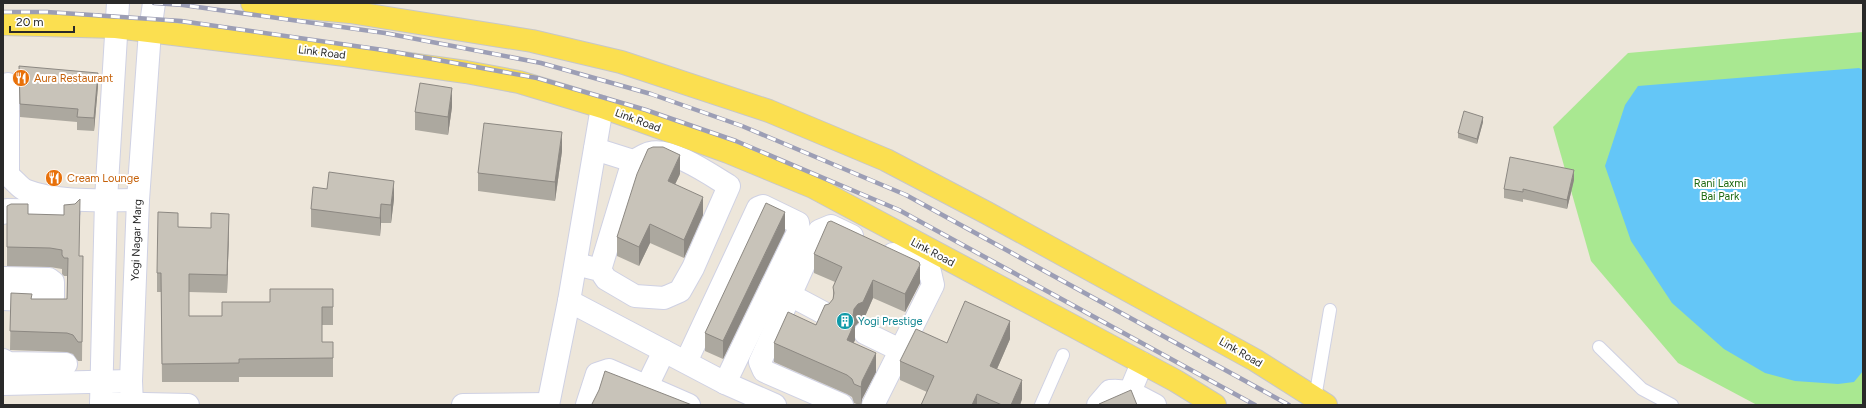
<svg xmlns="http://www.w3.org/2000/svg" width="1866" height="408" font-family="Figtree,sans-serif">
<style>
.green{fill:#a9e891}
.water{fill:#64c6f7}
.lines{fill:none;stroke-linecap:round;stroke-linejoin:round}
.service-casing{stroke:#cfd1e3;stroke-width:14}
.minor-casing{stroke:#cfd1e3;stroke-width:24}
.tertiary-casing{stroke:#cfd1e3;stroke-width:24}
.primary-casing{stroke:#c7c7c7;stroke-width:24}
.service{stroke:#fff;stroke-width:12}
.minor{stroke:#fff;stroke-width:22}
.tertiary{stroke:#fff;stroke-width:22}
.primary{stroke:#fbdf50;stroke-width:22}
.rail-casing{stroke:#9c9eb5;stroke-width:4.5}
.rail{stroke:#fff;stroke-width:3;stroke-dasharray:9;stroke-linecap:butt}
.wall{fill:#aca89f}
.shaded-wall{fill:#8c8882}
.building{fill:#c8c3b9;stroke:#8c8882}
.labels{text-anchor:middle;stroke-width:4;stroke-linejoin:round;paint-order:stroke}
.street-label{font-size:11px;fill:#292929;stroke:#fff}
.food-label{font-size:11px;fill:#c56008;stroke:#fff;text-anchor:start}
.park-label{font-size:11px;fill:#206b14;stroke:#fff}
.culture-label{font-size:11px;fill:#0d838f;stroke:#fff;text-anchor:start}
</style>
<rect width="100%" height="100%" fill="#ede6da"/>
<path class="green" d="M 1863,32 L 1863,405 L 1757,405 L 1678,363 L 1591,261 L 1553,127 L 1628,53 Z"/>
<path class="water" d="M 1859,68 L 1863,70 L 1863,371 L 1854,382 L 1838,384 L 1795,381 L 1765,373 L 1724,349 L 1672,303 L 1631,241 L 1605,166 L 1625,105 L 1638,86 Z"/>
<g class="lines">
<defs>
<g id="service">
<path d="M 1599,347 L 1642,389 L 1672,405"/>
<path d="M 1315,398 L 1330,310"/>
<path d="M 1041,405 L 1063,355"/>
</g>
<g id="minor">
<path d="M 8,84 L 8,175"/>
<path d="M 3,173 C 13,176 18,188 27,191 C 57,203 105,200 138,200"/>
<path d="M 3,213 L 7,210 L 69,211"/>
<path d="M 576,264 L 600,270 L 606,279 L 635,296 L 664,298 L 680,291 L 693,268 L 729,186 C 711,175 671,147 650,153 C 644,155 638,159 633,161 L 595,149"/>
<path d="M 600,270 L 633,161"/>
<path d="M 3,278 L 49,279 L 53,282 L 53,297 L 50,301 L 3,299"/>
<path d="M 790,295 L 822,312"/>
<path d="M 569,301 L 725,383 L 775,405"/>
<path d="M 865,333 L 900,350"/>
<path d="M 3,360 L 9,363 L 66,364"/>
<path d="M 686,362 L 758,208 L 763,206 L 798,223 L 799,230 L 725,383"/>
<path d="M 3,384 L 131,381"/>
<path d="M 647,386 L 664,351"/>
<path d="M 1130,392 L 1142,363"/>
<path d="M 101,403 L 188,405"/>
<path d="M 463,405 L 548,404"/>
<path d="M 548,405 L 569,301 L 602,107"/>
<path d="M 587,405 L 597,374 L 609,370 L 689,405"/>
<path d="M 842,405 L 764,371 L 760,362 L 819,231 L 831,226 L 852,236"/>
<path d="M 873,405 L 933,285 L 930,272 L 893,254"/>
<path d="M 1098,405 L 1110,391 C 1128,389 1139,397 1155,405"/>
</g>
<g id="tertiary">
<path d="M 101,405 L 106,200 L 118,3"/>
<path d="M 132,405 L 131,381 L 138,200 L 150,31 L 154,3"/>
</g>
<g id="primary">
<path d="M 252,3 L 350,12 L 532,41 L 621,62 L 769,111 L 886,160 L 987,213 L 1255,360 L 1326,405"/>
<path d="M 3,24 L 116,27 L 345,55 L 466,72 L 519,82 L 602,107 L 728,152 L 813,187 L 1176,381 L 1215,405"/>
</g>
</defs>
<use href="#service" class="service-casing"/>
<use href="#minor" class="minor-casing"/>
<use href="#tertiary" class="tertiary-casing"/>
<use href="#primary" class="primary-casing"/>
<use href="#service" class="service"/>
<use href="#minor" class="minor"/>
<use href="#tertiary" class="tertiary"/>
<use href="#primary" class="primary"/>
<defs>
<g id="rail">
<path d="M 154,3 L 183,5 L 385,33 L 541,63 L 651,94 L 742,126 L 906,195 L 1289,405"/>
<path d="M 3,12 L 47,12 L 181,21 L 383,50 L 537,78 L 646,110 L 736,141 L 899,210 L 1255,405"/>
</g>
</defs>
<use href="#rail" class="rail-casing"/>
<use href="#rail" class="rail"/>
</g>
<g class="wall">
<path d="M 19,66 L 98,86 L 94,131 L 77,130 L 77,122 L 20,117 Z"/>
<path d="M 452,107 L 448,135 L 415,130 L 415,112 Z"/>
<path d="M 1483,122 L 1477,144 L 1458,138 L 1458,133 Z"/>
<path d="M 562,151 L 555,201 L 478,191 L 478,173 Z"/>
<path d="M 680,174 L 675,184 L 703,215 L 684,258 L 650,243 L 639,266 L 617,256 L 617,237 Z"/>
<path d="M 1574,180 L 1567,209 L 1523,199 L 1523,202 L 1504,198 L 1504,189 Z"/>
<path d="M 394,199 L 391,223 L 381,223 L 380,236 L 311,227 L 311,209 Z"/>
<path d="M 7,206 L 28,214 L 79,256 L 83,256 L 82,361 L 78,361 L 73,354 L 67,352 L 10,350 L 11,293 L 32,299 L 67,299 L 67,276 L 64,276 L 62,274 L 62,269 L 50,267 L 7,266 Z"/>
<path d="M 178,227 L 229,232 L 227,293 L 189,292 L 189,316 L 222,316 L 270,302 L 333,289 L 333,325 L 322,325 L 322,342 L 333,342 L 333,377 L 239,377 L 239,382 L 162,382 L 161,292 L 157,292 L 157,273 Z"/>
<path d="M 785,231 L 723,359 L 705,351 L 705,333 Z"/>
<path d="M 814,254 L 920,283 L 905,312 L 873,298 L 863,321 L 858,323 L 855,326 L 855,340 L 853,343 L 876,372 L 862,399 L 861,405 L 859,405 L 854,403 L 852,397 L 847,394 L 774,362 L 774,343 L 816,325 L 833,300 L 833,287 L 835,282 L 814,273 Z"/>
<path d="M 1010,339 L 997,369 L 1022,399 L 1020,405 L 921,405 L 927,392 L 900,380 L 900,361 Z"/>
</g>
<g class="shaded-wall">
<path d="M 98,73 L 98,86 L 94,131 L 94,118 Z"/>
<path d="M 452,88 L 452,107 L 448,135 L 448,117 Z"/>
<path d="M 1483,117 L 1483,122 L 1477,144 L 1477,139 Z"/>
<path d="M 562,132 L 562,151 L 555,201 L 555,182 Z"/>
<path d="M 680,155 L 680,174 L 668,199 L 668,181 Z"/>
<path d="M 1574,170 L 1574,180 L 1567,209 L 1567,200 Z"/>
<path d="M 394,181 L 394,199 L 391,223 L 391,205 Z"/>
<path d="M 703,197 L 703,215 L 684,258 L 684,240 Z"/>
<path d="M 381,204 L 381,223 L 380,236 L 380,218 Z"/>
<path d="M 785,212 L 785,231 L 723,359 L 723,341 Z"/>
<path d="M 229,214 L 229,232 L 227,293 L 227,275 Z"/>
<path d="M 650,224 L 650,243 L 639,266 L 639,247 Z"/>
<path d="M 920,265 L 920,283 L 905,312 L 905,294 Z"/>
<path d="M 873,280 L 873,298 L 863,321 L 858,323 L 855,326 L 855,340 L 847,359 L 847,340 L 854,309 Z"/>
<path d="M 1010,321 L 1010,339 L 990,385 L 990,366 Z"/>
<path d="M 876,353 L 876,372 L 862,399 L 861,405 L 861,387 L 862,381 Z"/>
<path d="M 1022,380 L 1022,399 L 1020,405 L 1011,405 Z"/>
<path d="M 977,394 L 977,405 L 972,405 Z"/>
</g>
<g class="building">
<path d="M 19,66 L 98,73 L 94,118 L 77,117 L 78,109 L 20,104 Z"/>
<path d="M 420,83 L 452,88 L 448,117 L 415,112 Z"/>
<path d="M 1464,111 L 1483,117 L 1477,139 L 1458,133 Z"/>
<path d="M 484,123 L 562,132 L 555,182 L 478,173 Z"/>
<path d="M 653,147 L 663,147 L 680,155 L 668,181 L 703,197 L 684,240 L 650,224 L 639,247 L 617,237 L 637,174 L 648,149 Z"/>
<path d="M 1510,157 L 1574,170 L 1567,200 L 1523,189 L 1523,192 L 1504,189 Z"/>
<path d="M 329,172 L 394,181 L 391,205 L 381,204 L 380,218 L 311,209 L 313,187 L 327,189 Z"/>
<path d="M 80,199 L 79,256 L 83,256 L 82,342 L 78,342 L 73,335 L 67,333 L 10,331 L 11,293 L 32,294 L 31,299 L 67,299 L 68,258 L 64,258 L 62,255 L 62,250 L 50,248 L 7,247 L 7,206 L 11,204 L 28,204 L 28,214 L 64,215 L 64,205 L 75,204 Z"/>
<path d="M 766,203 L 785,212 L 723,341 L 705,333 Z"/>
<path d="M 158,212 L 178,213 L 178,227 L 211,228 L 211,213 L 229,214 L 227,275 L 189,274 L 189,316 L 222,316 L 222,302 L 270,302 L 270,289 L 333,289 L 333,307 L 322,307 L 322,342 L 333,342 L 333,358 L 239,359 L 239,363 L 162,364 L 161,273 L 157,273 Z"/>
<path d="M 831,221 L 919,262 L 920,265 L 905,294 L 873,280 L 863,302 L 858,304 L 854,309 L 853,316 L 855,322 L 847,340 L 876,353 L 862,381 L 861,387 L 854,384 L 852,379 L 847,375 L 774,343 L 788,312 L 816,325 L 825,305 L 829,304 L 833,299 L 834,293 L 833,287 L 842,267 L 814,254 L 828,222 Z"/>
<path d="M 965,301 L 1010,321 L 990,366 L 1022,380 L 1011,405 L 1002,405 L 977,394 L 972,405 L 921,405 L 934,376 L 900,361 L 916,329 L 947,343 Z"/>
<path d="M 605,371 L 692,405 L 593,405 L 592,404 L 599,390 Z"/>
<path d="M 1131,390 L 1137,405 L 1100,405 L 1099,404 Z"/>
</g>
<defs>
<symbol id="restaurant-disc" viewBox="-11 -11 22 22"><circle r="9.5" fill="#e8710a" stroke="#fff"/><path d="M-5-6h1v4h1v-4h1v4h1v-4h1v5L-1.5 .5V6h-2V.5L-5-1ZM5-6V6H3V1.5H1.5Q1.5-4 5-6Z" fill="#fff"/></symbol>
<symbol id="building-disc" viewBox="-11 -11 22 22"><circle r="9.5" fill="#0f9aa8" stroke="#fff"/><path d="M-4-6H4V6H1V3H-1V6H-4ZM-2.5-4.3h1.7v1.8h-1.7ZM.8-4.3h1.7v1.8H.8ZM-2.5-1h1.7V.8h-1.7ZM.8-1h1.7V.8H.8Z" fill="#fff"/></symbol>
</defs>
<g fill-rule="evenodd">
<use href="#restaurant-disc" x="11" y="68" width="20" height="20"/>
<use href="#restaurant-disc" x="44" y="168" width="20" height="20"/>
<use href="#building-disc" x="835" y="311" width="20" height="20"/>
</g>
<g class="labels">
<g class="street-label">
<text transform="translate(322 52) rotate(7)" y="4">Link Road</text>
<text transform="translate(638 120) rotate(20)" y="4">Link Road</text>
<text transform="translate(136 240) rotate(-88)" y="4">Yogi Nagar Marg</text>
<text transform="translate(933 252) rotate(28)" y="4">Link Road</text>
<text transform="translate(1241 352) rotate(30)" y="4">Link Road</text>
</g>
<g class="food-label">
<text x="34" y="82">Aura Restaurant</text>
<text x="67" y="182">Cream Lounge</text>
</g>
<g class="park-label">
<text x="1720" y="187">Rani Laxmi<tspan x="1720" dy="13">Bai Park</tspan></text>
</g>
<g class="culture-label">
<text x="858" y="325">Yogi Prestige</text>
</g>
</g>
<rect width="1866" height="408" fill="none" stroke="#292929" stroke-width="8"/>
<path d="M10 26v6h64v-6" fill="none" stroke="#292929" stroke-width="2"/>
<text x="16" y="26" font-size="12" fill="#292929" stroke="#ffffff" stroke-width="3" paint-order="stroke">20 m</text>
</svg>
